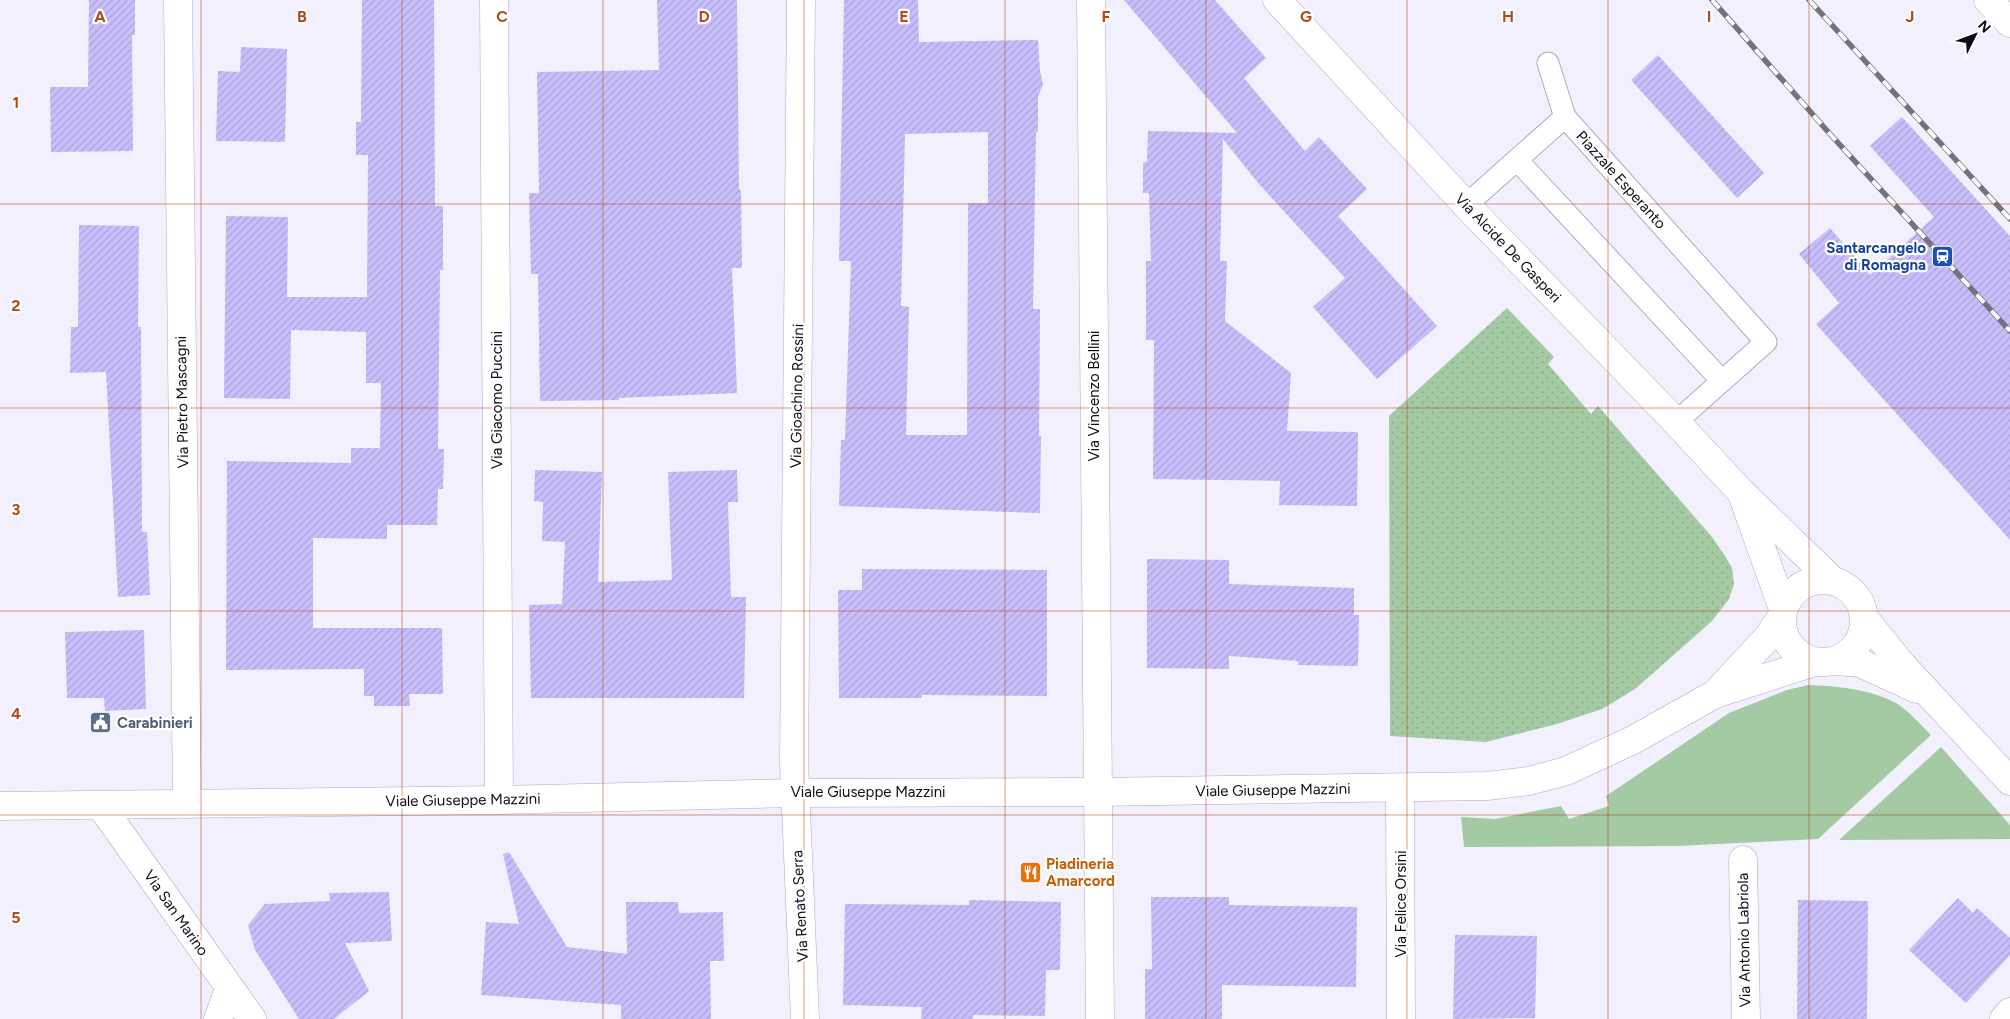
<svg xmlns="http://www.w3.org/2000/svg" width="2010" height="1019" font-family="Figtree,sans-serif">
<style>
.green{fill:#a4caa4}
.park{fill:url(#park-dots)}
.building{fill:url(#building-hatch);fill-rule:evenodd}
.lines{fill:none;stroke-linecap:round;stroke-linejoin:round}
.service-casing{stroke:#aeaac4;stroke-width:23}
.minor-casing{stroke:#aeaac4;stroke-width:29}
.tertiary-casing{stroke:#aeaac4;stroke-width:29}
.service{stroke:#fff;stroke-width:21}
.minor{stroke:#fff;stroke-width:28}
.tertiary{stroke:#fff;stroke-width:28}
.rail-casing{stroke:#74737d;stroke-width:5.5}
.rail{stroke:#fff;stroke-width:4;stroke-dasharray:11;stroke-linecap:butt}
.grid{fill:none;stroke:#af4a1a;stroke-width:1;stroke-opacity:0.55}
.labels{text-anchor:middle;stroke-width:4.5;stroke-linejoin:round;paint-order:stroke}
.street-label{font-size:15px;fill:#0d0c14;stroke:#fff}
.transit-label{font-size:15px;font-weight:bold;fill:#164399;stroke:#fff;text-anchor:end}
.service-label{font-size:15px;font-weight:bold;fill:#4e5e75;stroke:#fff;text-anchor:start}
.food-label{font-size:15px;font-weight:bold;fill:#c56008;stroke:#fff;text-anchor:start}
.grid-label{font-size:16px;text-anchor:middle;font-weight:bold;fill:#af4a1a;stroke:#fff;stroke-width:4.5;stroke-linejoin:round;paint-order:stroke}
</style>
<defs>
<pattern id="park-dots" width="8" height="8" patternUnits="userSpaceOnUse" patternTransform="scale(1.25)"><rect width="8" height="8" fill="#a4caa4"/><path d="M2 2h.1M6 6h.1" fill="none" stroke="#8cac8c" stroke-width="1.8" stroke-linecap="round"/></pattern>
<pattern id="building-hatch" width="6" height="6" patternUnits="userSpaceOnUse" patternTransform="scale(1.25)"><rect width="6" height="6" fill="#c9befc"/><path d="M-1 1l2-2M0 6l6-6M5 7l2-2" fill="none" stroke="#aba2d7"/></pattern>
</defs>
<rect width="100%" height="100%" fill="#f2f0fc"/>
<g class="green">
<path d="M 1808,685 C 1837,686 1870,689 1896,703 C 1909,711 1920,724 1931,735 L 1818,839 L 1677,846 L 1464,847 L 1461,817 L 1495,819 L 1561,806 L 1569,819 L 1609,806 L 1606,796 L 1729,713 L 1787,690 Z"/>
<path d="M 1941,747 L 2010,825 L 2010,839 L 1839,840 Z"/>
</g>
<path class="park" d="M 1507,308 L 1554,357 L 1548,364 L 1591,414 L 1598,406 L 1712,537 L 1725,556 L 1732,568 L 1734,584 L 1729,599 L 1712,621 L 1635,689 L 1602,709 L 1557,724 L 1486,742 L 1390,736 L 1389,416 Z"/>
<g class="building">
<path d="M 89,0 L 135,0 L 135,35 L 132,35 L 133,151 L 51,152 L 50,87 L 88,87 Z"/>
<path d="M 362,0 L 434,0 L 435,206 L 443,206 L 443,270 L 440,270 L 438,449 L 444,449 L 443,489 L 438,489 L 437,525 L 387,525 L 387,539 L 313,538 L 313,628 L 442,628 L 443,694 L 409,694 L 410,706 L 374,706 L 374,696 L 364,696 L 364,669 L 226,670 L 227,461 L 351,463 L 351,448 L 380,448 L 381,383 L 366,383 L 366,332 L 291,330 L 290,399 L 224,398 L 226,216 L 288,217 L 287,297 L 367,297 L 368,155 L 356,155 L 356,122 L 361,122 Z"/>
<path d="M 657,0 L 737,0 L 739,190 L 741,190 L 742,268 L 732,268 L 737,393 L 619,398 L 619,400 L 540,401 L 538,274 L 531,274 L 529,193 L 539,193 L 537,72 L 659,70 Z"/>
<path d="M 844,0 L 918,0 L 919,42 L 1038,40 L 1040,70 L 1043,85 L 1038,96 L 1038,132 L 1036,132 L 1033,309 L 1040,309 L 1039,436 L 1041,436 L 1040,513 L 839,506 L 841,440 L 845,440 L 851,261 L 839,261 ZM 988,132 L 988,203 L 968,203 L 967,435 L 906,435 L 909,307 L 901,306 L 905,134 Z"/>
<path d="M 1124,0 L 1215,0 L 1266,58 L 1244,78 L 1305,151 L 1319,137 L 1367,189 L 1338,216 L 1437,326 L 1377,379 L 1313,307 L 1345,278 L 1258,183 L 1223,139 L 1220,261 L 1227,261 L 1225,321 L 1291,373 L 1287,431 L 1358,432 L 1357,506 L 1279,505 L 1280,481 L 1153,479 L 1154,340 L 1146,340 L 1146,261 L 1151,261 L 1149,193 L 1143,193 L 1143,163 L 1147,161 L 1148,131 L 1237,133 Z"/>
<path d="M 241,47 L 287,49 L 285,142 L 216,141 L 218,71 L 240,72 Z"/>
<path d="M 1658,55 L 1764,173 L 1737,198 L 1631,80 Z"/>
<path d="M 1902,117 L 2010,236 L 2010,540 L 1816,324 L 1839,303 L 1799,254 L 1830,228 L 1870,275 L 1934,217 L 1870,146 Z"/>
<path d="M 79,225 L 139,226 L 138,327 L 141,327 L 142,532 L 147,532 L 150,595 L 118,597 L 106,372 L 70,373 L 71,327 L 78,327 Z"/>
<path d="M 535,470 L 602,472 L 598,582 L 672,580 L 668,472 L 737,470 L 738,502 L 728,502 L 731,597 L 746,597 L 744,698 L 531,698 L 529,605 L 562,604 L 565,542 L 542,541 L 543,502 L 534,501 Z"/>
<path d="M 1147,559 L 1229,560 L 1229,584 L 1354,588 L 1354,615 L 1359,615 L 1358,666 L 1298,665 L 1298,661 L 1229,656 L 1229,669 L 1147,668 Z"/>
<path d="M 862,569 L 1047,570 L 1047,696 L 922,695 L 922,698 L 839,698 L 838,590 L 862,590 Z"/>
<path d="M 144,630 L 146,709 L 105,711 L 104,698 L 67,698 L 65,632 Z"/>
<path d="M 509,852 L 567,947 L 627,954 L 626,902 L 678,902 L 679,913 L 723,912 L 724,961 L 710,961 L 711,1019 L 621,1019 L 621,1005 L 481,995 L 486,922 L 519,924 L 503,854 Z"/>
<path d="M 389,892 L 392,941 L 345,943 L 369,991 L 334,1019 L 299,1019 L 255,950 L 248,925 L 265,904 L 330,901 L 329,893 Z"/>
<path d="M 1151,897 L 1229,897 L 1229,905 L 1357,907 L 1356,987 L 1222,985 L 1222,1019 L 1145,1019 L 1145,969 L 1152,969 Z"/>
<path d="M 1958,898 L 1973,913 L 1977,908 L 2010,938 L 2010,955 L 1966,1003 L 1909,950 Z"/>
<path d="M 969,900 L 1061,902 L 1060,970 L 1046,970 L 1045,1016 L 973,1015 L 973,1019 L 921,1019 L 922,1007 L 843,1005 L 845,904 L 969,905 Z"/>
<path d="M 1798,900 L 1868,901 L 1867,1019 L 1797,1019 Z"/>
<path d="M 1455,935 L 1537,936 L 1535,1018 L 1453,1019 Z"/>
</g>
<g class="lines">
<defs>
<g id="service">
<path d="M 1548,63 L 1565,117 L 1766,342 L 1676,422"/>
<path d="M 1517,160 L 1722,381"/>
<path d="M 1466,205 L 1565,117"/>
</g>
<g id="minor">
<path d="M 178,0 L 187,804"/>
<path d="M 494,0 L 499,800"/>
<path d="M 801,0 L 794,762 L 805,1019"/>
<path d="M 1091,0 L 1100,1019"/>
<path d="M 1988,0 L 2010,23"/>
<path d="M 1400,789 L 1401,1019"/>
<path d="M 101,806 L 252,1019"/>
<path d="M 1743,860 L 1746,1019"/>
<path d="M 218,1019 L 229,989"/>
<path d="M 2004,1019 L 2010,1012"/>
</g>
<g id="tertiary">
<path d="M 1277,0 L 1466,205 L 1676,422 L 1742,493 L 1833,581"/>
<path d="M 1742,494 L 1783,609"/>
<circle cx="1823" cy="621" r="41"/>
<path d="M 1865,619 L 1902,665 L 2010,781"/>
<path d="M 1837,661 L 1860,663 L 1917,689"/>
<path d="M 1715,694 L 1768,637 L 1782,616"/>
<path d="M 0,806 L 499,800 L 794,793 L 1097,792 L 1487,786 L 1529,781 L 1566,771 L 1633,740 L 1715,694 L 1815,662"/>
</g>
</defs>
<use href="#service" class="service-casing"/>
<use href="#minor" class="minor-casing"/>
<use href="#tertiary" class="tertiary-casing"/>
<use href="#service" class="service"/>
<use href="#minor" class="minor"/>
<use href="#tertiary" class="tertiary"/>
<defs>
<g id="rail">
<path d="M 1712,0 L 1830,134 L 2010,331"/>
<path d="M 1809,0 L 2010,219"/>
</g>
</defs>
<use href="#rail" class="rail-casing"/>
<use href="#rail" class="rail"/>
</g>
<path class="grid" d="M 201,0 L 201,1019M 402,0 L 402,1019M 603,0 L 603,1019M 804,0 L 804,1019M 1005,0 L 1005,1019M 1206,0 L 1206,1019M 1407,0 L 1407,1019M 1608,0 L 1608,1019M 1809,0 L 1809,1019M 0,204 L 2010,204M 0,408 L 2010,408M 0,611 L 2010,611M 0,815 L 2010,815"/>
<defs>
<symbol id="station-square" viewBox="-11 -11 22 22"><rect x="-9" y="-9" width="18" height="18" rx="4" fill="#1a4fb4" stroke="#fff"/><path d="M-3-6H3Q5-6 5-4V2Q5 4 3 4L4.5 6H3L1.5 4h-3L-3 6H-4.5L-3 4Q-5 4-5 2V-4Q-5-6-3-6ZM-3.5-4v3h7v-3ZM-3.5 1v1.5H-2V1ZM2 1v1.5H3.5V1Z" fill="#fff"/></symbol>
<symbol id="civic-square" viewBox="-11 -11 22 22"><rect x="-9" y="-9" width="18" height="18" rx="4" fill="#5c6f8a" stroke="#fff"/><path d="M-.6-6.5H3V-4.5H.6V-3L4-1V1h2V6H-6V1h2V-1L-.6-3ZM-1.2 2.5V6h2.4V2.5Z" fill="#fff"/></symbol>
<symbol id="restaurant-square" viewBox="-11 -11 22 22"><rect x="-9" y="-9" width="18" height="18" rx="4" fill="#e8710a" stroke="#fff"/><path d="M-5-6h1v4h1v-4h1v4h1v-4h1v5L-1.5 .5V6h-2V.5L-5-1ZM5-6V6H3V1.5H1.5Q1.5-4 5-6Z" fill="#fff"/></symbol>
</defs>
<g fill-rule="evenodd">
<use href="#station-square" x="1930" y="244" width="25" height="25"/>
<use href="#civic-square" x="88" y="710" width="25" height="25"/>
<use href="#restaurant-square" x="1018" y="860" width="25" height="25"/>
</g>
<g class="labels">
<g class="street-label">
<text transform="translate(1621 180) rotate(48)" y="5">Piazzale Esperanto</text>
<text transform="translate(1508 248) rotate(46)" y="5">Via Alcide De Gasperi</text>
<text transform="translate(797 396) rotate(-89)" y="5">Via Gioachino Rossini</text>
<text transform="translate(1094 396) rotate(-90)" y="5">Via Vincenzo Bellini</text>
<text transform="translate(497 400) rotate(-90)" y="5">Via Giacomo Puccini</text>
<text transform="translate(182 402) rotate(-91)" y="5">Via Pietro Mascagni</text>
<text transform="translate(1273 790) rotate(-1)" y="5">Viale Giuseppe Mazzini</text>
<text x="868" y="797">Viale Giuseppe Mazzini</text>
<text transform="translate(463 800) rotate(-1)" y="5">Viale Giuseppe Mazzini</text>
<text transform="translate(1401 904) rotate(-90)" y="5">Via Felice Orsini</text>
<text transform="translate(800 906) rotate(-93)" y="5">Via Renato Serra</text>
<text transform="translate(176 913) rotate(55)" y="5">Via San Marino</text>
<text transform="translate(1744 940) rotate(-91)" y="5">Via Antonio Labriola</text>
</g>
<g class="transit-label">
<text x="1926" y="253">Santarcangelo<tspan x="1926" dy="17">di Romagna</tspan></text>
</g>
<g class="service-label">
<text x="117" y="728">Carabinieri</text>
</g>
<g class="food-label">
<text x="1046" y="869">Piadineria<tspan x="1046" dy="17">Amarcord</tspan></text>
</g>
</g>
<g class="grid-label">
<text x="100" y="22">A</text>
<text x="302" y="22">B</text>
<text x="502" y="22">C</text>
<text x="704" y="22">D</text>
<text x="904" y="22">E</text>
<text x="1106" y="22">F</text>
<text x="1306" y="22">G</text>
<text x="1508" y="22">H</text>
<text x="1709" y="22">I</text>
<text x="1910" y="22">J</text>
<text x="16" y="108">1</text>
<text x="16" y="311">2</text>
<text x="16" y="515">3</text>
<text x="16" y="719">4</text>
<text x="16" y="923">5</text>
</g>
<g transform="translate(1975 35) rotate(48)" stroke="#ffffff" stroke-width="4" paint-order="stroke">
<path d="M0-4L9 19L0 12L-9 19Z" fill="#0d0c14"/>
<text y="-8" font-size="14" font-weight="bold" text-anchor="middle" fill="#0d0c14">N</text>
</g>
</svg>
